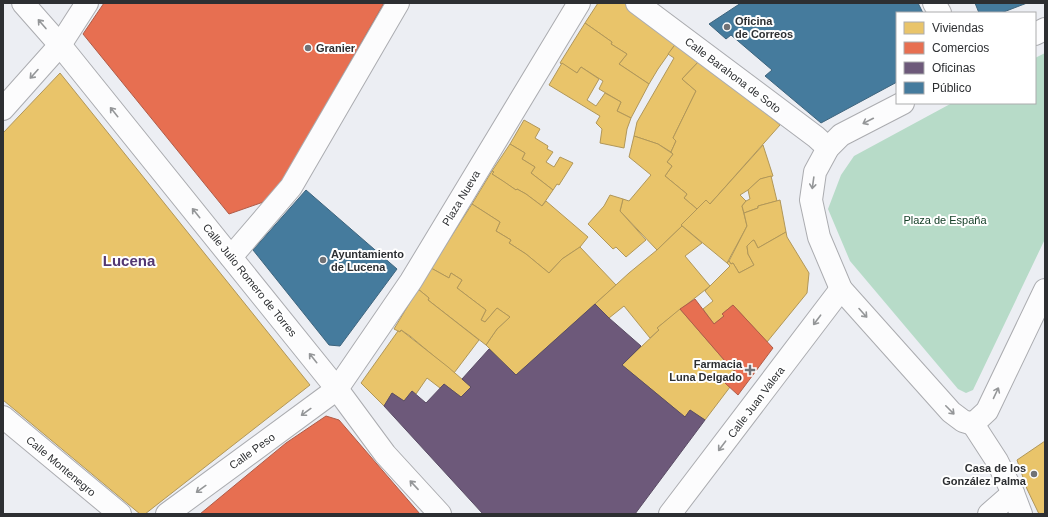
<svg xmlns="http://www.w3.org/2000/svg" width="1048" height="517" font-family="Arial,sans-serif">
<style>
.green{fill:#b7dbc8}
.homes{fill:#e9c46a;stroke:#b19759}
.shops{fill:#e76f51;stroke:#af5c48}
.offices{fill:#6d597a;stroke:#5a4c64}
.public{fill:#457b9d;stroke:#3e647d}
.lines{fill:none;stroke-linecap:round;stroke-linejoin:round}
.minor-casing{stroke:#abacb0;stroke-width:24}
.minor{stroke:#fcfcfd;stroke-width:22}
.oneway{stroke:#949698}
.poi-dot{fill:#707276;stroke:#fff;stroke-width:1.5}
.labels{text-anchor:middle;stroke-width:4;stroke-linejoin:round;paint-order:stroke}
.poi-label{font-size:11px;font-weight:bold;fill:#2d2f32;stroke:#fff;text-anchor:start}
.street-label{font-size:11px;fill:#2d2f32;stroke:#fff}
.park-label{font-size:11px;fill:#17412a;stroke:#fff}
.district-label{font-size:15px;font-weight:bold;fill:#533772;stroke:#fff}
</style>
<rect width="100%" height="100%" fill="#eceef3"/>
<path class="green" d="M 1045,53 L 1045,239 L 973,390 L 966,393 L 958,389 L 850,261 L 828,209 L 841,175 L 854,156 L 952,103 L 1035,103 L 1035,58 Z"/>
<g class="homes">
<path d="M 598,3 L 630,3 L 677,42 L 658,69 L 649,84 L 619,64 L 627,54 L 611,44 L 612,42 L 585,23 Z"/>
<path d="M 585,23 L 612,42 L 611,44 L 627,54 L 619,64 L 649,84 L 631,118 L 617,111 L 621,102 L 599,89 L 603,81 L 581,67 L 577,73 L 560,63 Z"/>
<path d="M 677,42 L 700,60 L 682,79 L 696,91 L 673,138 L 676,141 L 671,152 L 658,144 L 634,136 L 637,122 L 674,58 L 668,54 Z"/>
<path d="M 701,59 L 780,125 L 710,204 L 706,200 L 697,209 L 684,198 L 687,194 L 665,176 L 672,166 L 667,162 L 673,154 L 671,152 L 676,141 L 673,138 L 696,91 L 682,79 Z"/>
<path d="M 562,63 L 577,73 L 581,67 L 599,79 L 587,100 L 596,106 L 605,93 L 621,102 L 617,111 L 631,118 L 627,129 L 624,148 L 600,143 L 602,129 L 596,123 L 600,116 L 549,85 Z"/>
<path d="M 60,73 L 310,385 L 145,514 L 140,514 L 3,400 L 3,133 Z"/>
<path d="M 524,120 L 540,129 L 535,138 L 548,146 L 547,149 L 553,152 L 546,162 L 554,167 L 560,157 L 573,163 L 559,185 L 557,184 L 553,190 L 531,173 L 535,167 L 522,159 L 525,153 L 510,144 Z"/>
<path d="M 634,136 L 658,144 L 673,154 L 667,162 L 672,166 L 665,176 L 687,194 L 684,198 L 697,209 L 681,225 L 682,226 L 657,250 L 620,211 L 623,199 L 629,201 L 651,175 L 629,157 Z"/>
<path d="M 510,144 L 525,153 L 522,159 L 535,167 L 531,173 L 553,190 L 542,206 L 526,194 L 517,189 L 516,190 L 492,174 L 494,172 L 492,171 Z"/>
<path d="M 763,145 L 773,176 L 760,179 L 748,190 L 740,195 L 746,201 L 742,206 L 747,226 L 727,263 L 681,225 L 706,200 L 710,204 Z"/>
<path d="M 492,171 L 494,172 L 492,174 L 503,181 L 516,190 L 517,189 L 526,194 L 542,206 L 546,201 L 588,237 L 580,247 L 562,259 L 549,273 L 526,254 L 509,243 L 511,240 L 496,231 L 500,222 L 472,204 Z"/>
<path d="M 771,176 L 777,201 L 758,206 L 758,208 L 744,213 L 742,206 L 746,201 L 750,199 L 748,190 L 760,179 Z"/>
<path d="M 610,195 L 623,199 L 620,211 L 646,240 L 626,257 L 616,247 L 613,249 L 588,224 L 604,206 Z"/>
<path d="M 780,200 L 786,232 L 758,248 L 754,240 L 752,241 L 747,246 L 748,254 L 754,265 L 739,273 L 733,263 L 731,264 L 729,261 L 747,226 L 744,213 L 758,208 L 758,206 Z"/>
<path d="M 472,204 L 500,222 L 496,231 L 511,240 L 509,243 L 526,254 L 549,273 L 562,259 L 580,247 L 616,285 L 516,375 L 486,345 L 497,329 L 510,317 L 497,308 L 485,322 L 481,320 L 486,310 L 457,288 L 462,280 L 451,273 L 449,278 L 431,268 Z"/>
<path d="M 682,226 L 702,243 L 685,256 L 710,286 L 657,328 L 659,330 L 650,338 L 624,306 L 609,318 L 595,304 L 629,273 L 657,250 Z"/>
<path d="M 786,232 L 787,237 L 809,273 L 807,293 L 767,342 L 733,305 L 722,314 L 724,316 L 714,324 L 703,309 L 713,301 L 705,291 L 730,266 L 727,263 L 729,261 L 731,264 L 733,263 L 739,273 L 754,265 L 748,254 L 747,246 L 752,241 L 754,240 L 758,248 Z"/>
<path d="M 431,268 L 449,278 L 451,273 L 462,280 L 457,288 L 486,310 L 481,320 L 485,322 L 497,308 L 510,317 L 497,329 L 486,345 L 428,300 L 429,298 L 418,289 Z"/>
<path d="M 418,289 L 429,298 L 428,300 L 479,340 L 454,373 L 410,336 L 401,330 L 400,332 L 394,329 Z"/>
<path d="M 680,309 L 725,361 L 723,363 L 735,371 L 725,383 L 730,387 L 705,420 L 690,410 L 685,417 L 622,365 L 659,330 L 657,328 Z"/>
<path d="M 401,330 L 448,367 L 471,387 L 461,397 L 444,384 L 440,388 L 427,378 L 416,394 L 412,391 L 404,401 L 392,393 L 384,406 L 361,383 L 398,331 L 400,332 Z"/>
<path d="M 1045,441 L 1045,514 L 1039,514 L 1027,489 L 1017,460 Z"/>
</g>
<g class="shops">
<path d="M 104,3 L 384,3 L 272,199 L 229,214 L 83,34 Z"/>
<path d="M 695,299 L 714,324 L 724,316 L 722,314 L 733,305 L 773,348 L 738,395 L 725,383 L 735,371 L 723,363 L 725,361 L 680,309 Z"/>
<path d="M 326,416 L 339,420 L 420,514 L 200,514 L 286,443 Z"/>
</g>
<path class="offices" d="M 595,304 L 609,318 L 641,346 L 622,365 L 685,417 L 690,410 L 705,420 L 635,514 L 483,514 L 384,406 L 392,393 L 404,401 L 412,391 L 426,403 L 444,384 L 461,397 L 471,387 L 462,379 L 489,349 L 516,375 Z"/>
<g class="public">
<path d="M 741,3 L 918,3 L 923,13 L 897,13 L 897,82 L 821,123 L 765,76 L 772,70 L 731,35 L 726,39 L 709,24 Z"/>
<path d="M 975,3 L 1027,3 L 1001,13 L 979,13 Z"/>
<path d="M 306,190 L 397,269 L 340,346 L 329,345 L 253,250 Z"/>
</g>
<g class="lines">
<defs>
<g id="minor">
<path d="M 23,3 L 60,45 L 337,389 L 385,454 L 440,514"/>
<path d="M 637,3 L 816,137 L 828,148"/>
<path d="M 934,3 L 940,13"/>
<path d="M 1035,34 L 1045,29"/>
<path d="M 903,103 L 841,135 L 828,148 L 815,172 L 811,200 L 819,237 L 841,289 L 951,412 L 963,421 L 973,424"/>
<path d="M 3,109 L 60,45 L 87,3"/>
<path d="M 231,257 L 291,187 L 398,3"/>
<path d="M 3,417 L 120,514"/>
<path d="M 973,424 L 987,411 L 1045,290"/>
<path d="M 973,424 L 997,461 L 1013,493 L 1021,514"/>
<path d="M 167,514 L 337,389 L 411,281 L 579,3"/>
<path d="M 670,514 L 841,289"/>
<path d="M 989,514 L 1013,493"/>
</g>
</defs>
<use href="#minor" class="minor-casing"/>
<use href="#minor" class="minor"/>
</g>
<defs><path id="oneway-shaft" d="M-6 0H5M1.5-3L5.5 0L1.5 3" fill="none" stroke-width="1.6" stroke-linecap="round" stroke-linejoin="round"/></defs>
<g class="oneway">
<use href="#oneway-shaft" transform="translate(42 24) rotate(-131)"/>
<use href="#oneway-shaft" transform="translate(34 74) rotate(132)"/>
<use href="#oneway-shaft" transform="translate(114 112) rotate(-129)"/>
<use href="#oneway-shaft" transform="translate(868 121) rotate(153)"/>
<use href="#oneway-shaft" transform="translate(813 183) rotate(98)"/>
<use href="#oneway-shaft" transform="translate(196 213) rotate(-129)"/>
<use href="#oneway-shaft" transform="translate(863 313) rotate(48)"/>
<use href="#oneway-shaft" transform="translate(817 320) rotate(127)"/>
<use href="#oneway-shaft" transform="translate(313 358) rotate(-129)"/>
<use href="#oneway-shaft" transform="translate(996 393) rotate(-65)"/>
<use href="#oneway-shaft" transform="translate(950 410) rotate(45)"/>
<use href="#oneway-shaft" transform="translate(306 412) rotate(144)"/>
<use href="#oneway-shaft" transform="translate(722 446) rotate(127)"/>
<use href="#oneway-shaft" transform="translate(414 485) rotate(-133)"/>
<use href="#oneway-shaft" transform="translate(201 489) rotate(144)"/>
</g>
<g class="poi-dot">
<circle cx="727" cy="27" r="4"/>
<circle cx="308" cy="48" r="4"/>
<circle cx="323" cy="260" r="4"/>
<path d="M748 364h4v4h4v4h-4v4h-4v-4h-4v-4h4z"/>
<circle cx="1034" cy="474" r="4"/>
</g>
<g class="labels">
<g class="poi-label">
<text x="735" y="25">Oficina<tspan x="735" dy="13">de Correos</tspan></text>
<text x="316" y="52">Granier</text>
<text x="331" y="258">Ayuntamiento<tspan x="331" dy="13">de Lucena</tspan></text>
<text x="742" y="368" text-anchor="end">Farmacia<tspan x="742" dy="13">Luna Delgado</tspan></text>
<text x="1026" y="472" text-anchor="end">Casa de los<tspan x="1026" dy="13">González Palma</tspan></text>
</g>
<g class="street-label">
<text transform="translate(733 75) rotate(37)" y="4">Calle Barahona de Soto</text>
<text transform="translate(461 198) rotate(-59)" y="4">Plaza Nueva</text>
<text transform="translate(250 280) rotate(51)" y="4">Calle Julio Romero de Torres</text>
<text transform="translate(756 402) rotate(-53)" y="4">Calle Juan Valera</text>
<text transform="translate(252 451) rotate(-36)" y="4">Calle Peso</text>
<text transform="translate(61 466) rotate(40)" y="4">Calle Montenegro</text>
</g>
<g class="park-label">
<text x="945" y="224">Plaza de España</text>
</g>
<g class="district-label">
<text x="129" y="266">Lucena</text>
</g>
</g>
<rect width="1048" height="517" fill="none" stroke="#2d2f32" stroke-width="8"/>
<rect x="896" y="12" width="140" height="92" fill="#ffffff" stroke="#abacad"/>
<rect x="904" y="22" width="20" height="12" fill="#e9c46a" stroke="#abacad"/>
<text x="932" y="32" font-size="12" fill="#2d2f32">Viviendas</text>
<rect x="904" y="42" width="20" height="12" fill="#e76f51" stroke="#abacad"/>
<text x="932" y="52" font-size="12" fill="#2d2f32">Comercios</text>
<rect x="904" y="62" width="20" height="12" fill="#6d597a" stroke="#abacad"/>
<text x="932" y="72" font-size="12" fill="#2d2f32">Oficinas</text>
<rect x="904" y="82" width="20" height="12" fill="#457b9d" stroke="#abacad"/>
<text x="932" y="92" font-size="12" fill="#2d2f32">Público</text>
</svg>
